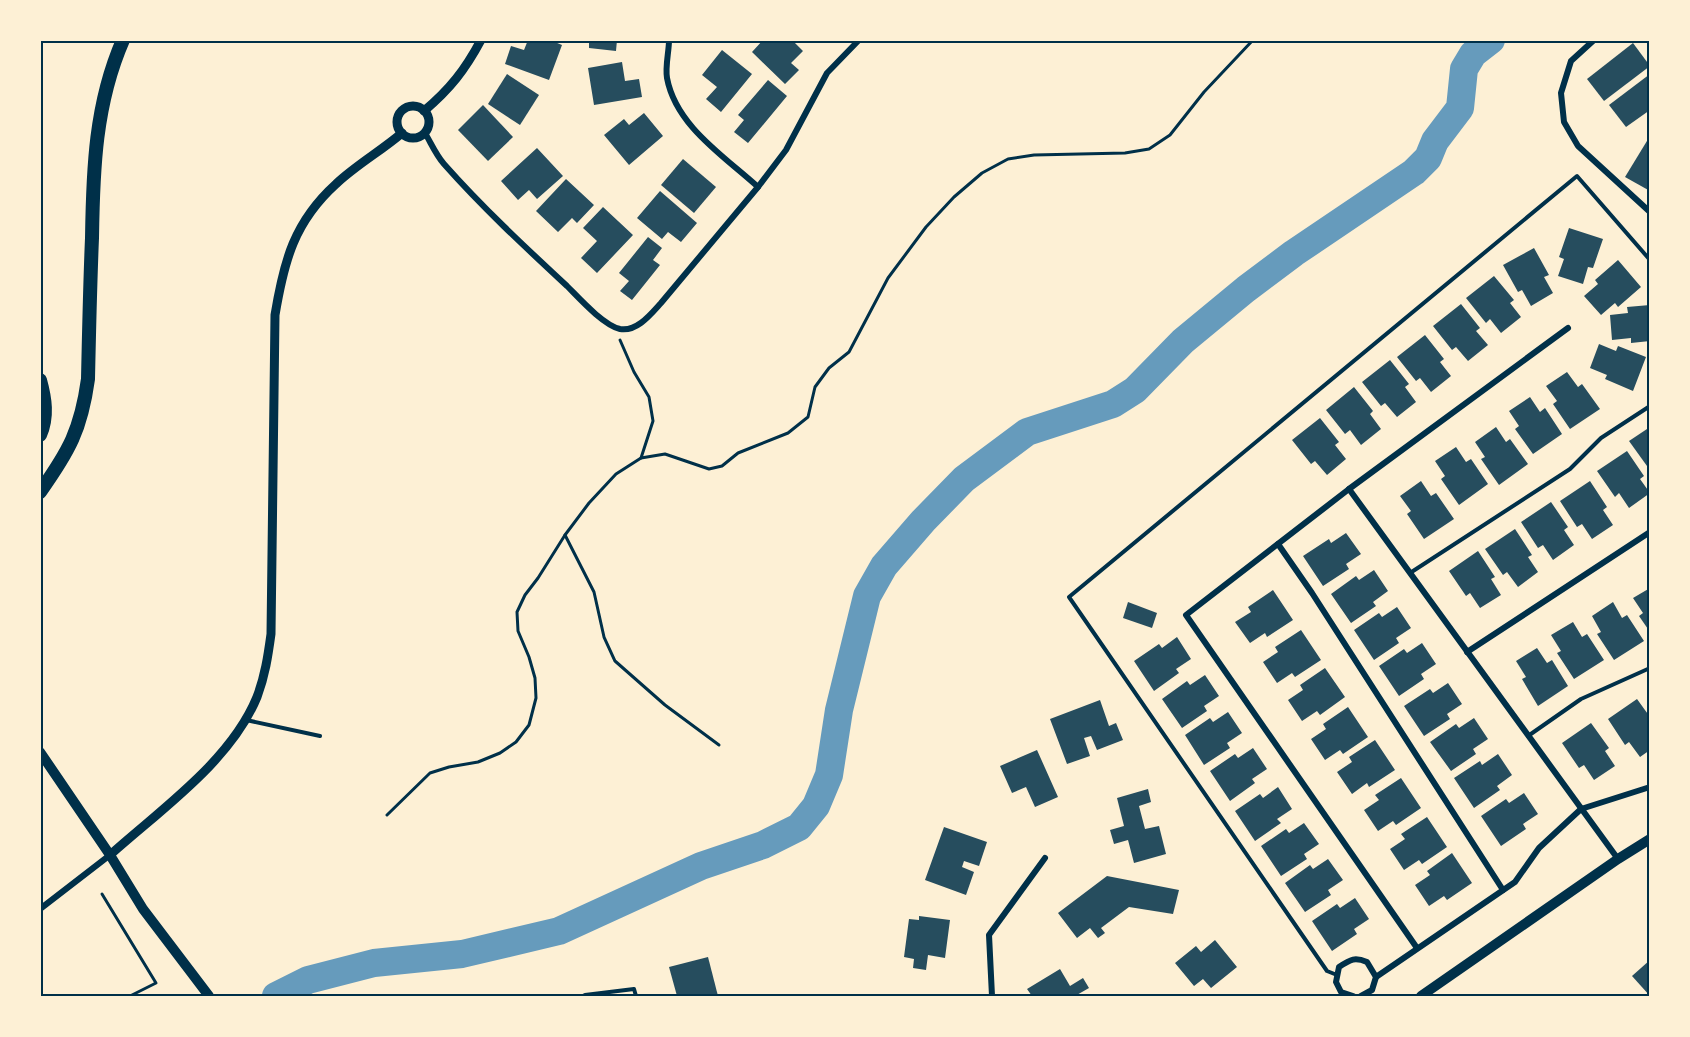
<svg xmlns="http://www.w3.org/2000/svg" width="1690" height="1037" font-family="Karla,sans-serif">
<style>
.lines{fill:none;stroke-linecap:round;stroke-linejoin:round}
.river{stroke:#669bbc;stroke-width:28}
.building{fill:#264d5e}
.path{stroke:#003049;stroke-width:3}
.service{stroke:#003049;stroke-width:4}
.minor{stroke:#003049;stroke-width:6}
.tertiary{stroke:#003049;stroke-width:9}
.secondary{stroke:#003049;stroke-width:10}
.motorway{stroke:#003049;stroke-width:14}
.neatline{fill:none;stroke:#003049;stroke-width:2}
</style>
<rect width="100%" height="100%" fill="#fdf0d5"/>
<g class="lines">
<path class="river" d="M 276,996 L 308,980 L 374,963 L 462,954 L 559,931 L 701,866 L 763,845 L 799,827 L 816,806 L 829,775 L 839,710 L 867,596 L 884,566 L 923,521 L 964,479 L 1027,432 L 1113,404 L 1135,390 L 1183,341 L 1246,289 L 1294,253 L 1414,172 L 1428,158 L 1435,141 L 1460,108 L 1464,69 L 1473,54 L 1491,40"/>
</g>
<g class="building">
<path d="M 528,40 L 550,40 L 562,45 L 549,80 L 505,64 L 511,46 L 524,50 Z"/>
<path d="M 589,40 L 617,40 L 616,51 L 589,48 Z"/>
<path d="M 763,40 L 792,40 L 803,51 L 791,63 L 799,70 L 785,84 L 752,52 Z"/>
<path d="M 1633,43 L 1650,66 L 1604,101 L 1587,79 Z"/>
<path d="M 722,50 L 752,74 L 721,112 L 706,99 L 717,87 L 702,75 Z"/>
<path d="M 622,62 L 625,81 L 639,79 L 642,97 L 594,105 L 588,68 Z"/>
<path d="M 507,74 L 539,95 L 520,125 L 488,104 Z"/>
<path d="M 1650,74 L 1650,110 L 1626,127 L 1609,105 Z"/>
<path d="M 768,80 L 787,96 L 748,143 L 734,132 L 744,120 L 738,115 Z"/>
<path d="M 483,105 L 513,137 L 488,161 L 458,130 Z"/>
<path d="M 644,113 L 663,136 L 629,165 L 604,135 L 624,119 L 629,125 Z"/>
<path d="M 1650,136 L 1650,191 L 1625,177 Z"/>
<path d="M 537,148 L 563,176 L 537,199 L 529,190 L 518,200 L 501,181 Z"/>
<path d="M 683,159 L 716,187 L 694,213 L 661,185 Z"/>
<path d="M 566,179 L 594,205 L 577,223 L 572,218 L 558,232 L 536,211 Z"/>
<path d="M 660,191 L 697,223 L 681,242 L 668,232 L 662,239 L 637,218 Z"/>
<path d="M 603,207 L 633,235 L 597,273 L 581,258 L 597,241 L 583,228 Z"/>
<path d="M 1569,228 L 1603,239 L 1593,268 L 1588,267 L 1583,284 L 1558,276 L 1564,259 L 1559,257 Z"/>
<path d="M 648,237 L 662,248 L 653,260 L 660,265 L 632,300 L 620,291 L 629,281 L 619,273 Z"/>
<path d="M 1534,248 L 1549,275 L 1544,277 L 1553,293 L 1531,306 L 1522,290 L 1518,292 L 1503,265 Z"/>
<path d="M 1618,260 L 1641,287 L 1618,307 L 1615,303 L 1601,315 L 1584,296 L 1598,284 L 1595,280 Z"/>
<path d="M 1494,276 L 1514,300 L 1510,303 L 1521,317 L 1501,333 L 1490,319 L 1486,323 L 1466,298 Z"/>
<path d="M 1461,304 L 1480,328 L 1476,331 L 1488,345 L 1468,361 L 1456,347 L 1452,350 L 1433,326 Z"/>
<path d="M 1650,305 L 1650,341 L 1631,343 L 1631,338 L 1612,340 L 1610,315 L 1628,313 L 1627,307 Z"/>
<path d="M 1425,335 L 1444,359 L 1440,362 L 1451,376 L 1431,392 L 1420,378 L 1416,381 L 1397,357 Z"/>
<path d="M 1599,344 L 1616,351 L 1618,346 L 1646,357 L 1633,391 L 1605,379 L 1607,375 L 1590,368 Z"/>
<path d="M 1390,360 L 1409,384 L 1405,387 L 1416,402 L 1397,417 L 1385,403 L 1381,406 L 1362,382 Z"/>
<path d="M 1567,372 L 1578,387 L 1582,384 L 1600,409 L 1570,429 L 1553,404 L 1557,401 L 1546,386 Z"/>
<path d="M 1354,387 L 1373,411 L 1370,414 L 1381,429 L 1361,445 L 1350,430 L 1345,434 L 1326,410 Z"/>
<path d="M 1530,397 L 1540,412 L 1545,408 L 1562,434 L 1533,454 L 1515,429 L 1519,426 L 1509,411 Z"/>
<path d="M 1320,418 L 1339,442 L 1335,445 L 1346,459 L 1327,475 L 1315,461 L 1311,464 L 1292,440 Z"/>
<path d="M 1496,427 L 1506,442 L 1510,439 L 1528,464 L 1499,485 L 1481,459 L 1485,457 L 1475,442 Z"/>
<path d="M 1650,427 L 1650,465 L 1647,466 L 1629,441 Z"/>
<path d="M 1456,447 L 1466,462 L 1471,459 L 1488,484 L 1459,505 L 1441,479 L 1445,476 L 1435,461 Z"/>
<path d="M 1627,451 L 1644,476 L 1640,479 L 1650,493 L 1629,508 L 1619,493 L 1615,497 L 1597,471 Z"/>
<path d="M 1421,481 L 1431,496 L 1436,493 L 1454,519 L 1424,539 L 1407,514 L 1411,511 L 1400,496 Z"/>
<path d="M 1590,481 L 1607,507 L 1603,510 L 1613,525 L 1592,539 L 1582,524 L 1577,527 L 1560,501 Z"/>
<path d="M 1551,502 L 1568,527 L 1564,530 L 1574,545 L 1553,560 L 1543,545 L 1538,548 L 1521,522 Z"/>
<path d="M 1515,529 L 1532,555 L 1528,557 L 1538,572 L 1518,587 L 1507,572 L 1503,575 L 1485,549 Z"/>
<path d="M 1346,533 L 1361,554 L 1346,564 L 1349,569 L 1323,586 L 1303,556 L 1329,539 L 1331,543 Z"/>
<path d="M 1478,551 L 1495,577 L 1491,579 L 1501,595 L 1480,608 L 1470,593 L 1466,596 L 1449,571 Z"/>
<path d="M 1374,570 L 1388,591 L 1373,602 L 1376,606 L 1351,623 L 1331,594 L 1356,576 L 1359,580 Z"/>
<path d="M 1650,588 L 1650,632 L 1639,616 L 1643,613 L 1633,598 Z"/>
<path d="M 1273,590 L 1293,620 L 1267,637 L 1265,633 L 1250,643 L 1235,622 L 1251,612 L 1248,607 Z"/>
<path d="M 1128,602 L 1157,613 L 1152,628 L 1123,618 Z"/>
<path d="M 1613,602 L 1622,618 L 1627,615 L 1644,641 L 1614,660 L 1597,634 L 1601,632 L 1592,616 Z"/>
<path d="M 1397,607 L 1411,628 L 1396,638 L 1399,643 L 1374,660 L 1354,630 L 1379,613 L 1382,617 Z"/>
<path d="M 1573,622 L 1582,637 L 1587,634 L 1604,660 L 1574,679 L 1557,653 L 1561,651 L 1551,635 Z"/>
<path d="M 1301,630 L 1321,660 L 1295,677 L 1292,673 L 1277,683 L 1263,662 L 1278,652 L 1275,647 Z"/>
<path d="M 1177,637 L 1191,659 L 1176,669 L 1179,673 L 1154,691 L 1134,661 L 1159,644 L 1162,648 Z"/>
<path d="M 1422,643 L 1436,664 L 1421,674 L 1424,679 L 1399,696 L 1379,666 L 1404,649 L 1407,653 Z"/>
<path d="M 1537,648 L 1547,663 L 1552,660 L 1568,686 L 1538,706 L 1522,679 L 1526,677 L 1516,661 Z"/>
<path d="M 1325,668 L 1345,697 L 1320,715 L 1317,711 L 1302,721 L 1288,700 L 1303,690 L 1300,685 Z"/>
<path d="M 1205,675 L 1219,696 L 1204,706 L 1207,711 L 1182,728 L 1162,699 L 1187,681 L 1190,685 Z"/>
<path d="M 1448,683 L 1462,704 L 1447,714 L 1450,719 L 1424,736 L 1404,706 L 1430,689 L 1433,693 Z"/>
<path d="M 1637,699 L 1650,717 L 1650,750 L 1640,757 L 1629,742 L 1625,745 L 1608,719 Z"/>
<path d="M 1100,700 L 1109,726 L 1116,723 L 1123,740 L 1097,750 L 1091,736 L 1084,738 L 1090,756 L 1067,764 L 1050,719 Z"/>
<path d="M 1348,707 L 1368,737 L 1343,754 L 1340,750 L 1325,760 L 1311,739 L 1326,729 L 1323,724 Z"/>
<path d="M 1228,712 L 1242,733 L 1227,743 L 1230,748 L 1204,765 L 1185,735 L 1210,718 L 1213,722 Z"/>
<path d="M 1474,718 L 1488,739 L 1473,749 L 1476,754 L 1451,771 L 1430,742 L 1456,724 L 1459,728 Z"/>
<path d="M 1591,723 L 1609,748 L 1605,751 L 1615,766 L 1594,780 L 1584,765 L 1579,768 L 1562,743 Z"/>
<path d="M 1375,740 L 1395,770 L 1369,787 L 1367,783 L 1352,794 L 1337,772 L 1352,762 L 1349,757 Z"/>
<path d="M 1253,748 L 1267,769 L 1252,779 L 1255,783 L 1230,801 L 1210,771 L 1235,754 L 1238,758 Z"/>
<path d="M 1037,750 L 1058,797 L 1035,807 L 1026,787 L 1012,793 L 1000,766 Z"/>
<path d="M 1498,754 L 1512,775 L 1497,786 L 1500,790 L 1474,808 L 1454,778 L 1480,761 L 1482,765 Z"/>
<path d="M 1401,778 L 1421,808 L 1396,825 L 1393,821 L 1378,831 L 1364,810 L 1379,800 L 1375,795 Z"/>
<path d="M 1278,787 L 1292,809 L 1277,819 L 1281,823 L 1255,841 L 1235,811 L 1260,794 L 1263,798 Z"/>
<path d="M 1148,789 L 1151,802 L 1139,806 L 1145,829 L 1159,826 L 1166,854 L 1134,863 L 1128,840 L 1114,844 L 1110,830 L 1124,826 L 1117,798 Z"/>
<path d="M 1524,793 L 1538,814 L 1523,824 L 1526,829 L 1501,846 L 1481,816 L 1506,799 L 1509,803 Z"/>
<path d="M 1427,817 L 1447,847 L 1422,864 L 1419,860 L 1404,870 L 1390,849 L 1405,839 L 1401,834 Z"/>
<path d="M 1304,823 L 1319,844 L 1304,854 L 1307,859 L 1281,876 L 1261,846 L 1286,829 L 1289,833 Z"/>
<path d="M 944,827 L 987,842 L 979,866 L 964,861 L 962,867 L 974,872 L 966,895 L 925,880 Z"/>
<path d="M 1452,853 L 1472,883 L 1447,900 L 1444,896 L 1429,906 L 1415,885 L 1430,875 L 1427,871 Z"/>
<path d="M 1328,859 L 1343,880 L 1328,890 L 1331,895 L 1305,912 L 1285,883 L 1310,865 L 1313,869 Z"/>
<path d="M 1107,876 L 1179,890 L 1173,914 L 1129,907 L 1101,928 L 1105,933 L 1098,938 L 1090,928 L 1077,938 L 1058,913 Z"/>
<path d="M 1355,898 L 1369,919 L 1354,929 L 1357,934 L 1332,951 L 1312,921 L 1337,904 L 1340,908 Z"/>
<path d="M 919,916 L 950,920 L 945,958 L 928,955 L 926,970 L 913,968 L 914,959 L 904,957 L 909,919 L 919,920 Z"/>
<path d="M 1215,940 L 1237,967 L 1211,988 L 1203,979 L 1194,986 L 1175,963 L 1196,946 L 1201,952 Z"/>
<path d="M 708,957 L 718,996 L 677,996 L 669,967 Z"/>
<path d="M 1650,960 L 1650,996 L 1632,976 Z"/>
<path d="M 1060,969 L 1070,986 L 1083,978 L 1089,988 L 1075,996 L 1032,996 L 1027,989 Z"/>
</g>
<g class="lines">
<g class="path">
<path d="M 620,340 L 634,372 L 649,397 L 653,421 L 641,458"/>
<path d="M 565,535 L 594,592 L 604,637 L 615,661 L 665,705 L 719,745"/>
<path d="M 387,815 L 430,773 L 449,767 L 478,762 L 500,753 L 516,742 L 529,725 L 536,698 L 535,678 L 529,657 L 518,631 L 517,612 L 525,595 L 538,578 L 565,535 L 589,503 L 616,474 L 641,458 L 665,454 L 709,469 L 722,466 L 738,453 L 788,433 L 808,417 L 815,387 L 829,368 L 849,352 L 888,278 L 926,227 L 954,197 L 982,173 L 1008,159 L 1034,155 L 1125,153 L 1149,149 L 1170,135 L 1204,92 L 1253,40"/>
<path d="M 102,894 L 156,983 L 130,996"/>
</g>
<g class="service">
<path d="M 1410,573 L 1570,469 L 1601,438 L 1650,406"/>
<path d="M 246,720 L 320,736"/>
<path d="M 1528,736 L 1581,699 L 1650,668"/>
<path d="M 1337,975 L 1327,971 L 1069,597 L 1577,176 L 1650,260"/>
<path d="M 583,996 L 585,995 L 634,989 L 636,996"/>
</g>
<g class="minor">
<path d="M 669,40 C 669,52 665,66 667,78 C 676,126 724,156 758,187"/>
<path d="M 1594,40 L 1571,61 L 1561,93 L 1564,122 L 1578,146 L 1650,212"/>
<path d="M 425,133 C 431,143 436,155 444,164 C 482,207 525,247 567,286 C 579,298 603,325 620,329 C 637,332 651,314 661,303 L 758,187 L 786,150 L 827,73 L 859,40"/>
<path d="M 1349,489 L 1618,859"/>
<path d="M 1278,544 L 1312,593 L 1503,890"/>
<path d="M 1467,652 L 1650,532"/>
<path d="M 40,909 L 110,855"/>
<path d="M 1417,948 L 1186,615 L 1349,489 L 1568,328"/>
<path d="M 1376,977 L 1515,882 L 1539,848 L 1581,809 L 1650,787"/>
<path d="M 992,996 L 989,935 L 1045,858"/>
<path d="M 1353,996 L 1341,992 L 1336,982 L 1339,967 C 1351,959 1355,957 1367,962 L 1376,977 L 1372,990 L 1361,996"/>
</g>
<g class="tertiary">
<circle cx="413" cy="122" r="16"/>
<path d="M 424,111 C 450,89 465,70 481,40"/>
<path d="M 110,855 C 160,810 231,761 257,697 C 265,676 268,656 271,634 L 275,315 C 284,261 294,222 336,184 C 356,165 381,151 402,133"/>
</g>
<g class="secondary">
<path d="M 40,752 L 110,855 L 143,909 L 209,996"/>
<path d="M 1421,996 L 1618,859 L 1650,839"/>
</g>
<g class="motorway">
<path d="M 40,380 C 45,398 48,417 40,435"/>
<path d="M 40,492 C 69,451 81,430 88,379 C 89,332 90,285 92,238 C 93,170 95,104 123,40"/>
</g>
</g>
<rect width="1690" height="1037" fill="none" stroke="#fdf0d5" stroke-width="84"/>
<rect x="42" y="42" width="1606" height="953" class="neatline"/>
</svg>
